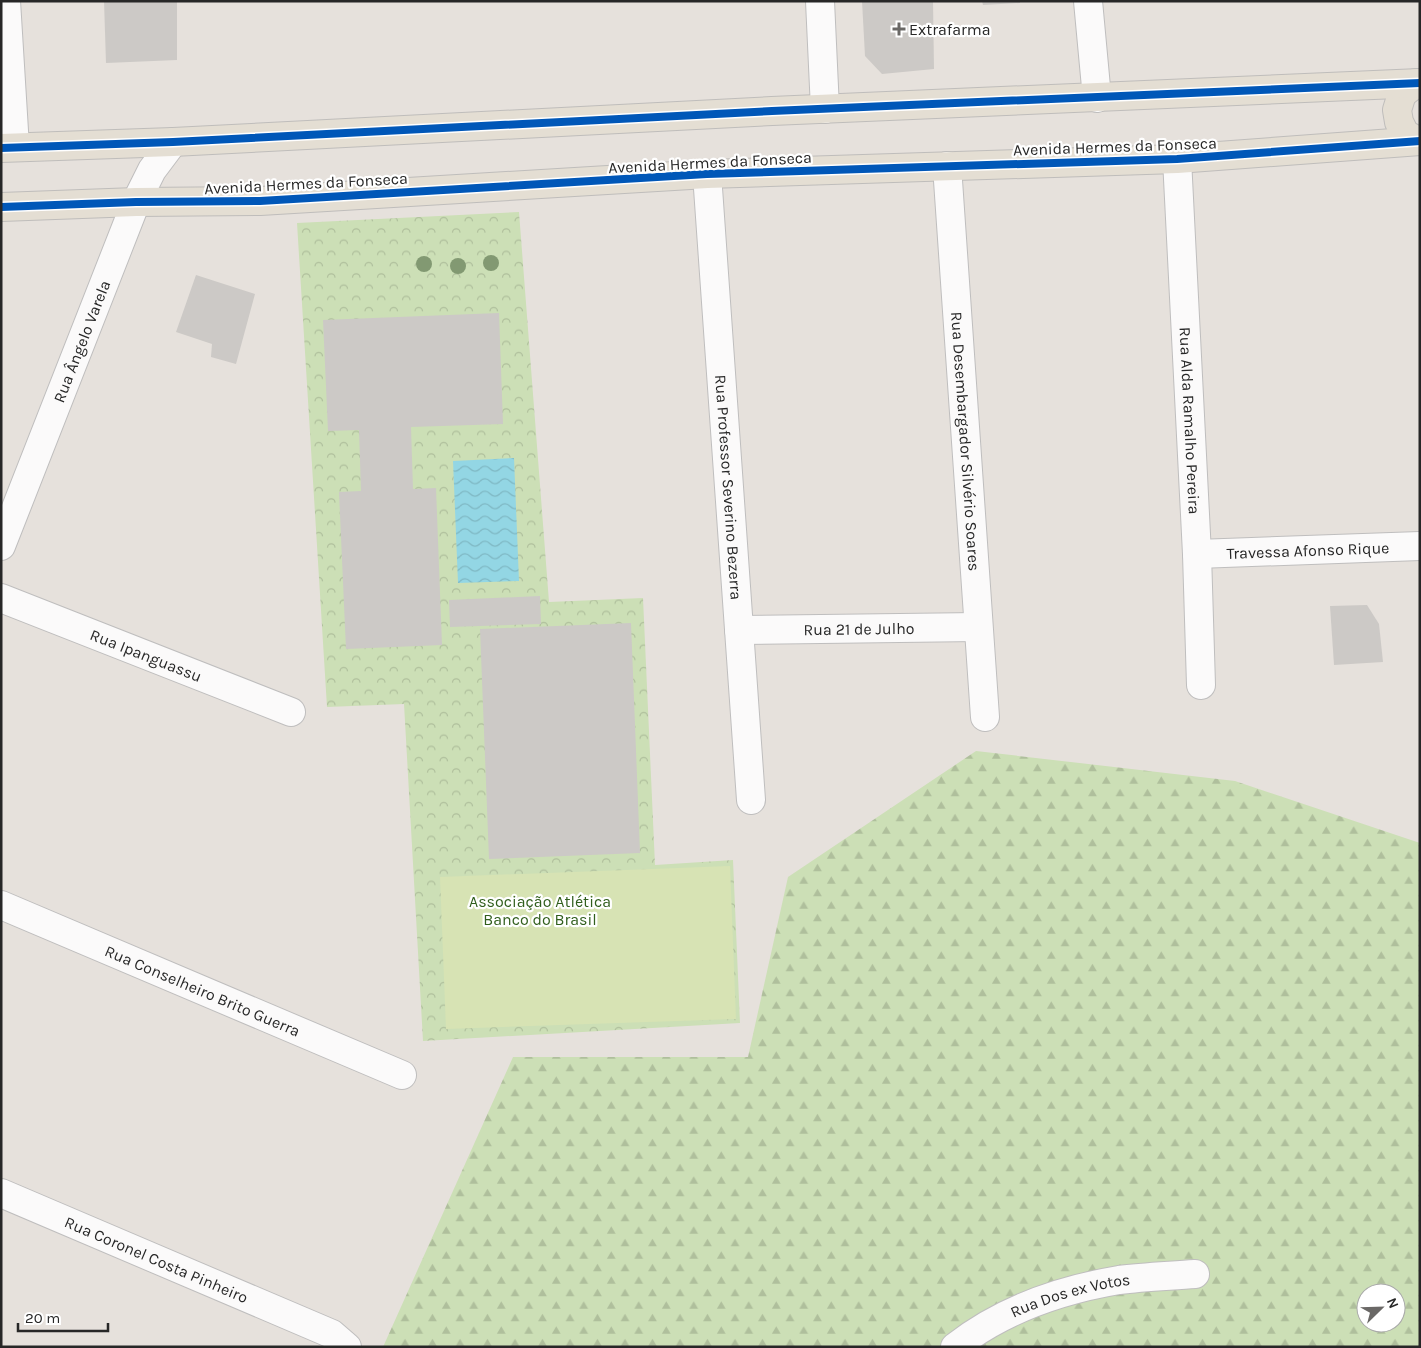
<svg xmlns="http://www.w3.org/2000/svg" width="1421" height="1348" font-family="Karla,sans-serif">
<style>
.forest{fill:url(#forest-firs);fill-rule:evenodd}
.park{fill:url(#park-crowns)}
.pitch{fill:#d7e3b4}
.water{fill:url(#water-waves)}
.building{fill:#ccc9c6}
.lines{fill:none;stroke-linecap:round;stroke-linejoin:round}
.minor-casing{stroke:#bfbebe;stroke-width:30}
.major-casing{stroke:#bfbdbb;stroke-width:30}
.minor{stroke:#fbfafa;stroke-width:28}
.major{stroke:#e4ded3;stroke-width:28}
.cycleway-casing{stroke:#fff;stroke-width:11}
.cycleway{stroke:#0057b8;stroke-width:8}
.tree{fill:#829972}
.poi-dot{fill:#6a6866;stroke:#fff;stroke-width:2}
.labels{text-anchor:middle;stroke-width:4.5;stroke-linejoin:round;paint-order:stroke}
.poi-label{font-size:16px;fill:#272727;stroke:#fff;text-anchor:start}
.street-label{font-size:16px;fill:#272727;stroke:#fff}
.park-label{font-size:16px;fill:#305e1c;stroke:#fff}
</style>
<defs>
<pattern id="forest-firs" width="22" height="20" patternUnits="userSpaceOnUse" patternTransform="scale(1.25)"><rect width="22" height="20" fill="#ccdfb6"/><path d="M5 1l3.5 6h-7zM16 11l3.5 6h-7z" fill="#afbf9c"/></pattern>
<pattern id="park-crowns" width="20" height="18" patternUnits="userSpaceOnUse" patternTransform="scale(1.25)"><rect width="20" height="18" fill="#ccdfb6"/><path d="M2 6a3 3 0 1 1 6 0M12 15a3 3 0 1 1 6 0" fill="none" stroke="#afbf9c"/></pattern>
<pattern id="water-waves" width="16" height="10" patternUnits="userSpaceOnUse" patternTransform="scale(1.25)"><rect width="16" height="10" fill="#93d6e4"/><path d="M0 5q4-4 8 0t8 0" fill="none" stroke="#7fb8c4"/></pattern>
</defs>
<rect width="100%" height="100%" fill="#e6e1dc"/>
<path class="forest" d="M 976,751 L 1235,781 L 1420,843 L 1420,1347 L 383,1347 L 513,1057 L 748,1057 L 788,877 ZM 1366,1293 L 1396,1293 L 1396,1323 L 1366,1323 Z"/>
<path class="park" d="M 519,212 L 549,602 L 643,598 L 655,865 L 733,860 L 740,1023 L 423,1041 L 404,704 L 327,707 L 297,223 Z"/>
<path class="pitch" d="M 730,866 L 736,1019 L 446,1029 L 440,877 Z"/>
<path class="water" d="M 514,458 L 519,581 L 458,583 L 453,461 Z"/>
<g class="building">
<path d="M 104,1 L 177,1 L 177,60 L 106,63 Z"/>
<path d="M 862,1 L 933,1 L 934,69 L 882,74 L 865,56 Z"/>
<path d="M 982,1 L 1020,1 L 1020,3 L 983,5 Z"/>
<path d="M 196,275 L 255,294 L 236,364 L 211,357 L 212,344 L 176,332 Z"/>
<path d="M 499,313 L 503,424 L 411,427 L 413,489 L 436,488 L 442,645 L 346,649 L 339,492 L 361,491 L 359,430 L 328,431 L 323,320 Z"/>
<path d="M 540,596 L 541,624 L 450,627 L 449,600 Z"/>
<path d="M 1367,605 L 1379,624 L 1383,662 L 1334,665 L 1330,606 Z"/>
<path d="M 631,623 L 640,853 L 489,859 L 480,629 Z"/>
</g>
<g class="lines">
<defs>
<g id="minor">
<path d="M 6,1 L 15,147"/>
<path d="M 820,1 L 825,109"/>
<path d="M 1088,1 L 1097,98"/>
<path id="s1" d="M 1177,159 L 1197,554 L 1201,685"/>
<path id="s2" d="M 947,166 L 985,717"/>
<path id="s3" d="M 707,174 L 751,800"/>
<path id="s4" d="M 1,546 L 136,202 L 152,170 L 173,142"/>
<path id="s5" d="M 1197,554 L 1420,546"/>
<path id="s6" d="M 1,598 L 291,712"/>
<path id="s7" d="M 739,630 L 978,627"/>
<path id="s8" d="M 1,905 L 402,1075"/>
<path id="s9" d="M 1,1193 L 332,1334 L 347,1347"/>
<path id="s10" d="M 955,1347 C 1002,1310 1060,1290 1119,1280 C 1144,1277 1170,1276 1195,1274"/>
</g>
<g id="major">
<path d="M 1416,83 L 1402,94 L 1397,110 L 1399,122 L 1405,134 L 1418,141"/>
<path d="M 1,148 L 173,142 L 772,111 L 1420,83"/>
<path d="M 1,207 L 136,202 L 260,201 L 707,174 L 1177,159 L 1420,141"/>
</g>
</defs>
<use href="#minor" class="minor-casing"/>
<use href="#major" class="major-casing"/>
<use href="#minor" class="minor"/>
<use href="#major" class="major"/>
<defs>
<g id="cycleway">
<path d="M 1,148 L 173,142 L 772,111 L 1420,83"/>
<path d="M 1,207 L 136,202 L 260,201 L 707,174 L 1177,159 L 1420,141"/>
</g>
</defs>
<use href="#cycleway" class="cycleway-casing"/>
<use href="#cycleway" class="cycleway"/>
</g>
<g class="tree">
<circle cx="491" cy="263" r="8"/>
<circle cx="424" cy="264" r="8"/>
<circle cx="458" cy="266" r="8"/>
</g>
<path class="poi-dot" d="M896.5 21.5h5v5h5v5h-5v5h-5v-5h-5v-5h5z"/>
<g class="labels">
<g class="poi-label">
<text x="909" y="35">Extrafarma</text>
</g>
<g class="street-label">
<text transform="translate(1115 146) rotate(-2)" y="6">Avenida Hermes da Fonseca</text>
<text transform="translate(710 162) rotate(-3)" y="6">Avenida Hermes da Fonseca</text>
<text transform="translate(306 183) rotate(-3)" y="6">Avenida Hermes da Fonseca</text>
<text dy="6" stroke="none"><textPath href="#s4" startOffset="220">Rua Ângelo Varela</textPath></text>
<text dy="6" stroke="none"><textPath href="#s1" startOffset="262">Rua Alda Ramalho Pereira</textPath></text>
<text dy="6" stroke="none"><textPath href="#s2" startOffset="276">Rua Desembargador Silvério Soares</textPath></text>
<text dy="6" stroke="none"><textPath href="#s3" startOffset="314">Rua Professor Severino Bezerra</textPath></text>
<text dy="6" stroke="none"><textPath href="#s5" startOffset="111">Travessa Afonso Rique</textPath></text>
<text dy="6" stroke="none"><textPath href="#s7" startOffset="120">Rua 21 de Julho</textPath></text>
<text dy="6" stroke="none"><textPath href="#s6" startOffset="156">Rua Ipanguassu</textPath></text>
<text dy="6" stroke="none"><textPath href="#s8" startOffset="219">Rua Conselheiro Brito Guerra</textPath></text>
<text dy="6" stroke="none"><textPath href="#s9" startOffset="169">Rua Coronel Costa Pinheiro</textPath></text>
<text dy="6" stroke="none"><textPath href="#s10" startOffset="128">Rua Dos ex Votos</textPath></text>
</g>
<g class="park-label">
<text x="540" y="907">Associação Atlética<tspan x="540" dy="18">Banco do Brasil</tspan></text>
</g>
</g>
<rect width="1421" height="1348" fill="none" stroke="#272727" stroke-width="5"/>
<g transform="translate(1381 1308) rotate(67)"><circle r="24" fill="#ffffff" stroke="#a9a9a9"/>
<path d="M0-4L9 19L0 12L-9 19Z" fill="#6a6866"/>
<text y="-8" font-size="14" font-weight="bold" text-anchor="middle" fill="#272727">N</text>
</g>
<path d="M18 1323v8h90v-8" fill="none" stroke="#272727" stroke-width="2.5"/>
<text x="25" y="1323" font-size="15" fill="#272727" stroke="#ffffff" stroke-width="4" paint-order="stroke">20 m</text>
</svg>
